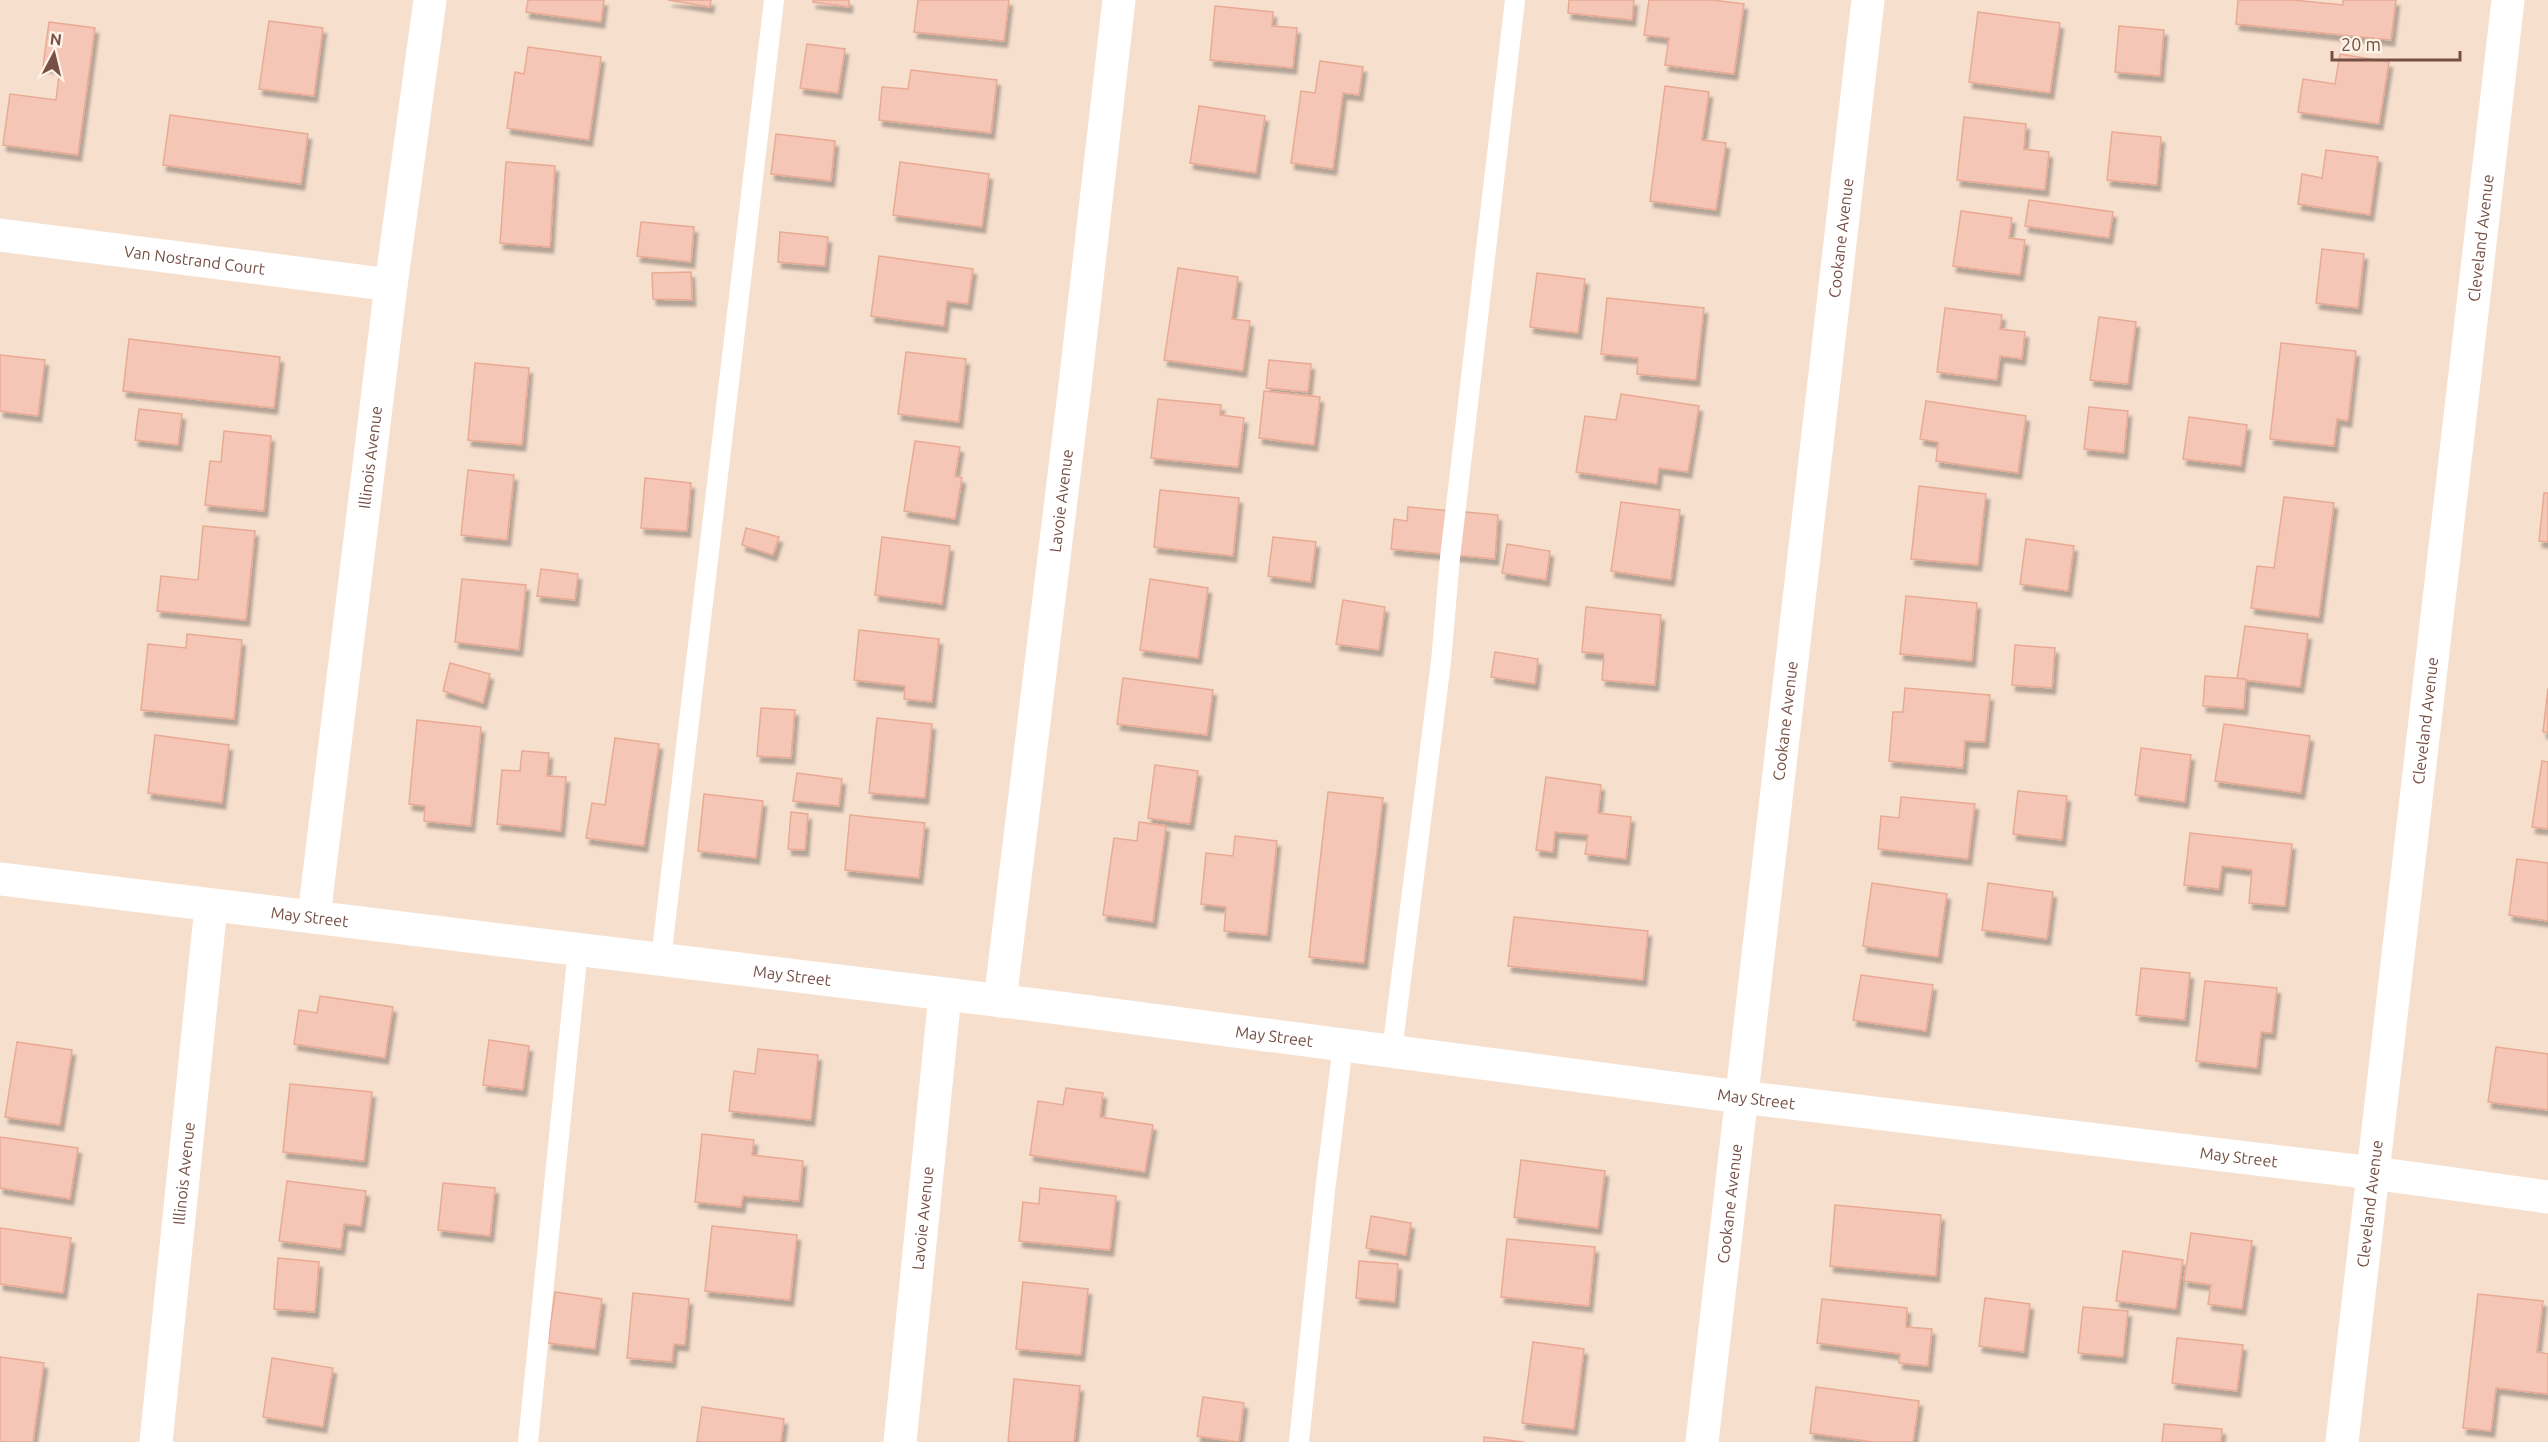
<svg xmlns="http://www.w3.org/2000/svg" width="2548" height="1442" font-family="Ubuntu,sans-serif">
<style>
.residential{fill:#f6dfcd}
.building{fill:#f5c6b5;stroke:#e9aa94;stroke-width:1.5;filter:url(#shadow)}
.lines{fill:none;stroke-linecap:round;stroke-linejoin:round}
.service{stroke:#fff;stroke-width:20}
.minor{stroke:#fff;stroke-width:33}
.labels{text-anchor:middle;stroke-width:5;stroke-linejoin:round;paint-order:stroke}
.street-label{font-size:16px;fill:#765045;stroke:#fff3e7}
</style>
<defs>
<filter id="shadow"><feDropShadow dx="3.5" dy="6" stdDeviation="1.5" flood-color="#0004"/></filter>
</defs>
<rect width="100%" height="100%" fill="#feeedf"/>
<rect class="residential" x="0" y="0" width="2548" height="1442"/>
<g class="building">
<path d="M 528,0 L 604,0 L 601,22 L 526,12 Z"/>
<path d="M 668,0 L 711,0 L 710,7 Z"/>
<path d="M 813,0 L 849,0 L 849,7 L 813,2 Z"/>
<path d="M 918,0 L 1009,0 L 1004,41 L 914,32 Z"/>
<path d="M 1569,0 L 1634,0 L 1632,20 L 1568,13 Z"/>
<path d="M 1649,0 L 1712,0 L 1744,4 L 1734,74 L 1665,65 L 1669,38 L 1644,35 Z"/>
<path d="M 2238,0 L 2293,0 L 2343,5 L 2343,0 L 2396,0 L 2391,40 L 2236,24 Z"/>
<path d="M 1215,6 L 1273,12 L 1272,26 L 1297,28 L 1293,68 L 1210,60 Z"/>
<path d="M 1978,12 L 2060,23 L 2050,93 L 1969,82 Z"/>
<path d="M 269,21 L 323,28 L 314,96 L 259,89 Z"/>
<path d="M 49,22 L 95,28 L 78,155 L 3,145 L 10,94 L 56,100 L 60,68 L 43,66 Z"/>
<path d="M 2119,26 L 2164,30 L 2160,76 L 2115,72 Z"/>
<path d="M 807,44 L 845,49 L 838,93 L 800,88 Z"/>
<path d="M 528,47 L 601,57 L 589,140 L 507,128 L 515,72 L 524,74 Z"/>
<path d="M 2340,54 L 2389,62 L 2379,124 L 2298,112 L 2303,79 L 2335,84 Z"/>
<path d="M 1320,61 L 1363,67 L 1359,95 L 1343,93 L 1333,169 L 1291,163 L 1301,91 L 1315,93 Z"/>
<path d="M 911,70 L 997,80 L 991,133 L 879,120 L 882,87 L 908,89 Z"/>
<path d="M 1665,86 L 1709,92 L 1702,140 L 1726,143 L 1716,210 L 1650,201 Z"/>
<path d="M 1199,106 L 1265,116 L 1256,173 L 1190,163 Z"/>
<path d="M 170,115 L 308,134 L 301,184 L 163,165 Z"/>
<path d="M 1964,117 L 2026,124 L 2024,149 L 2049,152 L 2045,190 L 1957,180 Z"/>
<path d="M 2112,132 L 2161,137 L 2157,185 L 2107,180 Z"/>
<path d="M 776,134 L 835,141 L 831,181 L 771,174 Z"/>
<path d="M 2326,150 L 2378,157 L 2370,215 L 2298,204 L 2302,174 L 2322,178 Z"/>
<path d="M 506,162 L 555,166 L 550,247 L 500,243 Z"/>
<path d="M 900,162 L 989,174 L 982,227 L 893,215 Z"/>
<path d="M 2029,200 L 2113,212 L 2109,238 L 2025,226 Z"/>
<path d="M 1961,211 L 2012,218 L 2009,238 L 2025,240 L 2020,275 L 1953,266 Z"/>
<path d="M 641,222 L 694,227 L 691,262 L 637,256 Z"/>
<path d="M 780,232 L 828,237 L 825,266 L 778,262 Z"/>
<path d="M 2322,249 L 2364,254 L 2358,308 L 2316,303 Z"/>
<path d="M 879,256 L 973,269 L 968,304 L 947,301 L 944,326 L 871,316 Z"/>
<path d="M 1178,268 L 1238,277 L 1232,319 L 1250,321 L 1243,371 L 1164,360 Z"/>
<path d="M 691,272 L 692,300 L 653,299 L 652,273 Z"/>
<path d="M 1537,273 L 1585,279 L 1578,333 L 1530,327 Z"/>
<path d="M 1607,298 L 1704,308 L 1696,380 L 1637,374 L 1638,358 L 1601,354 Z"/>
<path d="M 1945,308 L 2002,315 L 2000,329 L 2025,332 L 2022,359 L 2000,356 L 1997,380 L 1937,372 Z"/>
<path d="M 2099,317 L 2136,322 L 2128,384 L 2090,380 Z"/>
<path d="M 129,339 L 280,357 L 274,408 L 123,391 Z"/>
<path d="M 2281,343 L 2356,351 L 2348,421 L 2337,419 L 2334,446 L 2270,439 Z"/>
<path d="M 906,352 L 966,359 L 959,422 L 898,414 Z"/>
<path d="M 0,355 L 45,360 L 38,416 L 0,411 Z"/>
<path d="M 1269,360 L 1311,364 L 1308,392 L 1266,388 Z"/>
<path d="M 475,363 L 529,368 L 522,445 L 468,440 Z"/>
<path d="M 1264,391 L 1320,397 L 1314,445 L 1259,438 Z"/>
<path d="M 1621,394 L 1699,406 L 1688,472 L 1659,468 L 1657,484 L 1576,472 L 1585,416 L 1616,420 Z"/>
<path d="M 1158,399 L 1221,405 L 1220,415 L 1244,418 L 1238,467 L 1151,458 Z"/>
<path d="M 1926,401 L 2026,416 L 2018,473 L 1936,461 L 1938,442 L 1920,439 Z"/>
<path d="M 2089,407 L 2128,411 L 2124,453 L 2084,449 Z"/>
<path d="M 139,409 L 182,414 L 178,445 L 135,440 Z"/>
<path d="M 2189,417 L 2247,425 L 2241,466 L 2183,459 Z"/>
<path d="M 224,431 L 271,436 L 264,511 L 205,505 L 210,461 L 221,462 Z"/>
<path d="M 915,441 L 960,447 L 955,476 L 962,478 L 955,519 L 904,511 Z"/>
<path d="M 468,470 L 514,475 L 507,540 L 461,535 Z"/>
<path d="M 645,478 L 691,483 L 687,531 L 641,528 Z"/>
<path d="M 1919,486 L 1986,494 L 1978,565 L 1911,559 Z"/>
<path d="M 1160,490 L 1239,498 L 1233,556 L 1154,547 Z"/>
<path d="M 2544,493 L 2548,493 L 2548,542 L 2539,541 Z"/>
<path d="M 2284,497 L 2334,503 L 2319,617 L 2251,608 L 2257,566 L 2274,568 Z"/>
<path d="M 1621,502 L 1680,510 L 1671,580 L 1611,571 Z"/>
<path d="M 1408,507 L 1498,515 L 1495,559 L 1391,549 L 1394,519 L 1407,521 Z"/>
<path d="M 203,526 L 255,531 L 246,620 L 157,611 L 161,576 L 198,580 Z"/>
<path d="M 746,528 L 779,537 L 773,555 L 742,545 Z"/>
<path d="M 882,537 L 950,546 L 942,604 L 875,595 Z"/>
<path d="M 1273,537 L 1316,542 L 1311,582 L 1268,576 Z"/>
<path d="M 2026,539 L 2074,546 L 2068,591 L 2020,584 Z"/>
<path d="M 1507,544 L 1550,551 L 1546,580 L 1502,573 Z"/>
<path d="M 541,569 L 578,574 L 575,600 L 537,596 Z"/>
<path d="M 462,579 L 526,585 L 519,650 L 455,642 Z"/>
<path d="M 1150,579 L 1208,588 L 1198,658 L 1140,650 Z"/>
<path d="M 1906,596 L 1977,603 L 1972,661 L 1900,654 Z"/>
<path d="M 1343,600 L 1385,607 L 1379,650 L 1336,644 Z"/>
<path d="M 1586,607 L 1661,615 L 1655,685 L 1602,680 L 1604,654 L 1582,652 Z"/>
<path d="M 2245,626 L 2308,634 L 2300,687 L 2237,679 Z"/>
<path d="M 859,630 L 939,639 L 932,702 L 904,699 L 905,686 L 854,680 Z"/>
<path d="M 187,634 L 242,640 L 234,719 L 141,710 L 148,644 L 186,648 Z"/>
<path d="M 2015,645 L 2055,648 L 2052,688 L 2012,685 Z"/>
<path d="M 1495,652 L 1538,659 L 1535,684 L 1491,677 Z"/>
<path d="M 450,663 L 490,674 L 483,703 L 443,691 Z"/>
<path d="M 2205,676 L 2246,679 L 2244,709 L 2203,706 Z"/>
<path d="M 1123,678 L 1213,690 L 1207,735 L 1117,724 Z"/>
<path d="M 1905,688 L 1990,695 L 1985,742 L 1965,741 L 1963,768 L 1889,761 L 1893,712 L 1903,712 Z"/>
<path d="M 2548,688 L 2548,733 L 2543,732 Z"/>
<path d="M 761,708 L 795,710 L 791,758 L 757,756 Z"/>
<path d="M 877,718 L 932,724 L 925,798 L 869,793 Z"/>
<path d="M 417,720 L 481,727 L 471,826 L 424,821 L 425,806 L 409,804 Z"/>
<path d="M 2224,724 L 2310,736 L 2301,793 L 2215,781 Z"/>
<path d="M 155,735 L 229,745 L 222,803 L 148,793 Z"/>
<path d="M 615,738 L 659,744 L 644,846 L 586,838 L 592,803 L 605,805 Z"/>
<path d="M 2141,748 L 2191,755 L 2185,802 L 2135,795 Z"/>
<path d="M 522,751 L 549,753 L 547,776 L 566,777 L 561,831 L 497,824 L 502,770 L 520,771 Z"/>
<path d="M 2542,761 L 2548,762 L 2548,829 L 2532,827 Z"/>
<path d="M 1155,765 L 1198,771 L 1190,824 L 1148,818 Z"/>
<path d="M 797,773 L 842,779 L 839,806 L 793,801 Z"/>
<path d="M 1546,777 L 1601,785 L 1598,813 L 1631,817 L 1626,859 L 1585,854 L 1588,835 L 1555,832 L 1553,852 L 1536,850 Z"/>
<path d="M 2018,791 L 2067,796 L 2062,840 L 2013,834 Z"/>
<path d="M 1328,792 L 1383,798 L 1364,963 L 1309,957 Z"/>
<path d="M 704,794 L 763,801 L 756,858 L 698,851 Z"/>
<path d="M 1901,797 L 1975,804 L 1968,859 L 1878,849 L 1881,816 L 1899,818 Z"/>
<path d="M 791,812 L 808,814 L 805,850 L 788,849 Z"/>
<path d="M 850,815 L 925,823 L 919,878 L 845,870 Z"/>
<path d="M 1139,822 L 1166,826 L 1153,922 L 1103,915 L 1114,838 L 1137,841 Z"/>
<path d="M 2190,833 L 2292,844 L 2285,906 L 2249,903 L 2252,870 L 2222,866 L 2219,889 L 2184,885 Z"/>
<path d="M 1235,836 L 1277,841 L 1267,935 L 1224,931 L 1226,907 L 1201,904 L 1206,853 L 1233,856 Z"/>
<path d="M 2517,859 L 2548,863 L 2548,921 L 2509,915 Z"/>
<path d="M 1872,883 L 1947,894 L 1938,957 L 1863,946 Z"/>
<path d="M 1988,883 L 2053,892 L 2047,939 L 1982,930 Z"/>
<path d="M 1514,917 L 1648,931 L 1643,980 L 1508,966 Z"/>
<path d="M 2141,968 L 2190,973 L 2185,1020 L 2136,1015 Z"/>
<path d="M 1861,975 L 1933,985 L 1926,1031 L 1853,1020 Z"/>
<path d="M 2205,981 L 2277,988 L 2272,1033 L 2261,1032 L 2257,1068 L 2196,1061 Z"/>
<path d="M 320,996 L 393,1007 L 385,1058 L 294,1044 L 299,1010 L 317,1013 Z"/>
<path d="M 489,1040 L 529,1046 L 523,1090 L 483,1085 Z"/>
<path d="M 17,1042 L 72,1050 L 60,1125 L 5,1117 Z"/>
<path d="M 2496,1047 L 2548,1054 L 2548,1110 L 2488,1102 Z"/>
<path d="M 758,1049 L 818,1055 L 811,1120 L 729,1111 L 734,1071 L 755,1074 Z"/>
<path d="M 290,1084 L 372,1092 L 364,1161 L 283,1152 Z"/>
<path d="M 1066,1088 L 1103,1093 L 1100,1117 L 1153,1125 L 1145,1172 L 1030,1155 L 1038,1101 L 1063,1105 Z"/>
<path d="M 702,1134 L 754,1140 L 752,1155 L 803,1161 L 799,1201 L 743,1196 L 741,1207 L 695,1202 Z"/>
<path d="M 0,1137 L 78,1148 L 70,1199 L 0,1188 Z"/>
<path d="M 1521,1160 L 1605,1171 L 1598,1228 L 1514,1217 Z"/>
<path d="M 287,1181 L 366,1191 L 361,1226 L 344,1224 L 341,1249 L 279,1241 Z"/>
<path d="M 443,1183 L 495,1188 L 490,1236 L 438,1230 Z"/>
<path d="M 1040,1188 L 1116,1196 L 1110,1250 L 1019,1241 L 1023,1202 L 1039,1204 Z"/>
<path d="M 1835,1205 L 1941,1215 L 1936,1276 L 1830,1266 Z"/>
<path d="M 1371,1216 L 1411,1223 L 1406,1255 L 1366,1248 Z"/>
<path d="M 712,1226 L 797,1235 L 790,1300 L 705,1291 Z"/>
<path d="M 0,1228 L 71,1238 L 63,1293 L 0,1284 Z"/>
<path d="M 2191,1233 L 2252,1241 L 2242,1309 L 2208,1304 L 2211,1285 L 2184,1281 Z"/>
<path d="M 1507,1239 L 1595,1247 L 1589,1306 L 1501,1297 Z"/>
<path d="M 2123,1251 L 2183,1260 L 2176,1309 L 2116,1301 Z"/>
<path d="M 278,1258 L 319,1262 L 315,1312 L 274,1309 Z"/>
<path d="M 1359,1261 L 1398,1264 L 1395,1302 L 1356,1298 Z"/>
<path d="M 1023,1282 L 1088,1289 L 1081,1355 L 1016,1349 Z"/>
<path d="M 555,1292 L 602,1299 L 595,1349 L 548,1343 Z"/>
<path d="M 633,1293 L 689,1299 L 685,1345 L 674,1344 L 672,1362 L 627,1358 Z"/>
<path d="M 2478,1294 L 2543,1301 L 2537,1352 L 2548,1354 L 2548,1394 L 2496,1388 L 2491,1431 L 2463,1428 Z"/>
<path d="M 1985,1298 L 2030,1304 L 2024,1352 L 1979,1346 Z"/>
<path d="M 1822,1299 L 1907,1308 L 1906,1327 L 1932,1329 L 1928,1366 L 1899,1363 L 1900,1354 L 1817,1343 Z"/>
<path d="M 2083,1307 L 2128,1311 L 2123,1357 L 2078,1353 Z"/>
<path d="M 2177,1338 L 2243,1345 L 2237,1391 L 2172,1383 Z"/>
<path d="M 1533,1342 L 1584,1349 L 1574,1429 L 1522,1423 Z"/>
<path d="M 0,1357 L 44,1363 L 33,1442 L 0,1442 Z"/>
<path d="M 272,1358 L 333,1368 L 323,1427 L 263,1417 Z"/>
<path d="M 1014,1379 L 1080,1386 L 1074,1442 L 1008,1442 Z"/>
<path d="M 1816,1387 L 1919,1401 L 1913,1442 L 1873,1442 L 1810,1433 Z"/>
<path d="M 1203,1397 L 1244,1403 L 1239,1442 L 1197,1436 Z"/>
<path d="M 702,1407 L 784,1419 L 781,1442 L 697,1442 Z"/>
<path d="M 2164,1424 L 2222,1429 L 2221,1442 L 2162,1442 Z"/>
<path d="M 1484,1437 L 1524,1442 L 1484,1442 Z"/>
</g>
<g class="lines">
<g class="service">
<path d="M 661,959 L 774,0"/>
<path d="M 1392,1051 L 1441,662 L 1450,558 L 1515,0"/>
<path d="M 528,1442 L 578,949"/>
<path d="M 1299,1442 L 1325,1191 L 1343,1045"/>
</g>
<g class="minor">
<path id="s1" d="M 0,235 L 391,285"/>
<path id="s2" d="M 0,879 L 1052,1007 L 1741,1097 L 2373,1173 L 2548,1197"/>
<path id="s3" d="M 314,916 L 391,285 L 430,0"/>
<path id="s4" d="M 1000,1001 L 1075,385 L 1119,0"/>
<path id="s5" d="M 156,1442 L 211,906"/>
<path id="s6" d="M 900,1442 L 945,995"/>
<path id="s7" d="M 1702,1442 L 1868,0"/>
<path id="s8" d="M 2342,1442 L 2508,0"/>
</g>
</g>
<g class="labels">
<g class="street-label">
<text dy="6" stroke="none"><textPath href="#s7" startOffset="1212">Cookane Avenue</textPath></text>
<text dy="6" stroke="none"><textPath href="#s8" startOffset="1212">Cleveland Avenue</textPath></text>
<text dy="6" stroke="none"><textPath href="#s1" startOffset="196">Van Nostrand Court</textPath></text>
<text dy="6" stroke="none"><textPath href="#s3" startOffset="462">Illinois Avenue</textPath></text>
<text dy="6" stroke="none"><textPath href="#s4" startOffset="504">Lavoie Avenue</textPath></text>
<text dy="6" stroke="none"><textPath href="#s7" startOffset="726">Cookane Avenue</textPath></text>
<text dy="6" stroke="none"><textPath href="#s8" startOffset="726">Cleveland Avenue</textPath></text>
<text dy="6" stroke="none"><textPath href="#s2" startOffset="312">May Street</textPath></text>
<text dy="6" stroke="none"><textPath href="#s2" startOffset="798">May Street</textPath></text>
<text dy="6" stroke="none"><textPath href="#s2" startOffset="1284">May Street</textPath></text>
<text dy="6" stroke="none"><textPath href="#s2" startOffset="1770">May Street</textPath></text>
<text dy="6" stroke="none"><textPath href="#s2" startOffset="2256">May Street</textPath></text>
<text dy="6" stroke="none"><textPath href="#s5" startOffset="270">Illinois Avenue</textPath></text>
<text dy="6" stroke="none"><textPath href="#s7" startOffset="240">Cookane Avenue</textPath></text>
<text dy="6" stroke="none"><textPath href="#s8" startOffset="240">Cleveland Avenue</textPath></text>
<text dy="6" stroke="none"><textPath href="#s6" startOffset="225">Lavoie Avenue</textPath></text>
</g>
</g>
<g transform="translate(54 54) rotate(7)" stroke="#fff3e7" stroke-width="4.5" paint-order="stroke">
<path d="M0-4.5L10 22L0 15L-10 22Z" fill="#765045"/>
<text y="-9" font-size="16" font-weight="bold" text-anchor="middle" fill="#765045">N</text>
</g>
<path d="M2332 51v9h128v-9" fill="none" stroke="#765045" stroke-width="3"/>
<text x="2341" y="51" font-size="18" fill="#765045" stroke="#fff3e7" stroke-width="4.5" paint-order="stroke">20 m</text>
</svg>
